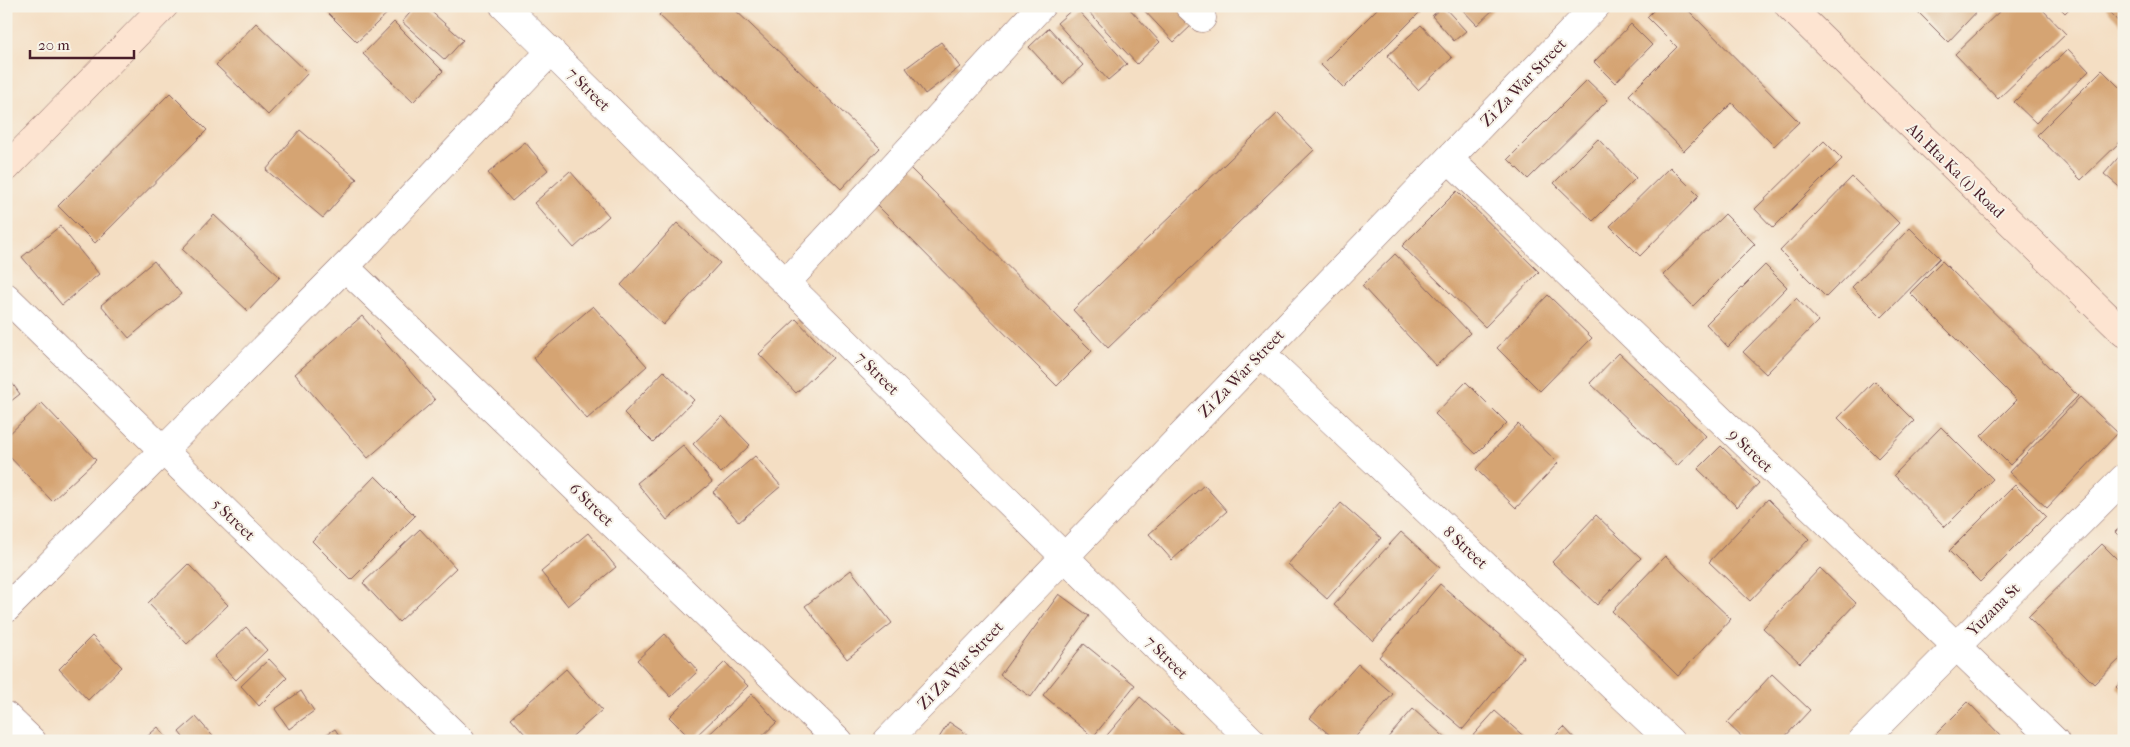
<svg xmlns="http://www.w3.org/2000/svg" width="2130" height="747" font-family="'IM FELL French Canon',serif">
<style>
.building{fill:#d5a473}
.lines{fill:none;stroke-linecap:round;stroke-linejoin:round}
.street-casing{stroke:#866260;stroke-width:29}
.secondary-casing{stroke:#866260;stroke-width:29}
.street{stroke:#fff;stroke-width:28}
.secondary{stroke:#fde4d1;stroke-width:28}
.labels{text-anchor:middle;stroke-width:4;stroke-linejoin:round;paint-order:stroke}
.street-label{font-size:16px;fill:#4a1f2b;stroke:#f7f3e8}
</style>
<rect width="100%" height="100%" fill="#f7f3e8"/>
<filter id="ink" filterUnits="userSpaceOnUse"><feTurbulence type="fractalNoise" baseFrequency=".02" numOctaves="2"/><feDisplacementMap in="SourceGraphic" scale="10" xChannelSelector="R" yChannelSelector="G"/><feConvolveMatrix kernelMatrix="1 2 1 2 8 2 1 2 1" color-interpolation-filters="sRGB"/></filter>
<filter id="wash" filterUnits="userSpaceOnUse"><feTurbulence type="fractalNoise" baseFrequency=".0096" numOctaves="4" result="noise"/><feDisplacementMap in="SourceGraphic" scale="20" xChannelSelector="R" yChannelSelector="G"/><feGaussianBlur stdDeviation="1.12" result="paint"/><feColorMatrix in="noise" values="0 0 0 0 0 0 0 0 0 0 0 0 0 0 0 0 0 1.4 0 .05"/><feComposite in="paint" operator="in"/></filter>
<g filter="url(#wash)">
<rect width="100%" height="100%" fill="#f4dec3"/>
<g id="blocks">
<g class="building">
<path d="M 329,6 L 395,6 L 357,42 L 325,10 Z"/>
<path d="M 416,6 L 425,6 L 463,40 L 445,60 L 402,22 Z"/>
<path d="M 667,6 L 731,6 L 880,148 L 841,189 L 659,15 Z"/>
<path d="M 1083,6 L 1127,6 L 1160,42 L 1137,64 Z"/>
<path d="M 1140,6 L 1176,6 L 1193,24 L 1174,42 Z"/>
<path d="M 1380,6 L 1426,6 L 1344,88 L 1321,65 Z"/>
<path d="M 1443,6 L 1466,31 L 1454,41 L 1432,16 Z"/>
<path d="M 1459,6 L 1497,6 L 1477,25 Z"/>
<path d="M 1658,6 L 1684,6 L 1799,122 L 1774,146 L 1732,103 L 1684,151 L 1629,95 L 1677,47 L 1647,17 Z"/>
<path d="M 1912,6 L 1980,6 L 1981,7 L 1948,42 Z"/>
<path d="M 2005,6 L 2039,6 L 2066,34 L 1998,99 L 1955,54 Z"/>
<path d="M 2058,6 L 2072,6 L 2065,13 Z"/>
<path d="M 2104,6 L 2124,6 L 2124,28 Z"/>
<path d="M 1075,7 L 1127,64 L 1108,80 L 1057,23 Z"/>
<path d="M 394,22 L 443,71 L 413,102 L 363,54 Z"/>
<path d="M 256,23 L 308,73 L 268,115 L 216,65 Z"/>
<path d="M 1631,24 L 1652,45 L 1615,83 L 1594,62 Z"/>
<path d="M 1421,25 L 1452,58 L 1418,90 L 1387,56 Z"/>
<path d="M 1049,28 L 1083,65 L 1063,84 L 1029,47 Z"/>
<path d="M 941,42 L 960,67 L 925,94 L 906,68 Z"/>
<path d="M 2068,49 L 2089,71 L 2036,123 L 2014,102 Z"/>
<path d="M 2102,70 L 2124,92 L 2124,138 L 2081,180 L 2037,135 Z"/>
<path d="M 1587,80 L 1608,100 L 1528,179 L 1508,159 Z"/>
<path d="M 170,93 L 207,130 L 95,243 L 58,206 Z"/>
<path d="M 1278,113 L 1314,150 L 1108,348 L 1073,310 Z"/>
<path d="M 300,130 L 357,179 L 323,218 L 266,170 Z"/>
<path d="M 1598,139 L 1636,178 L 1593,221 L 1554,183 Z"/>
<path d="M 1824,141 L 1842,159 L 1773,228 L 1755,209 Z"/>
<path d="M 525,142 L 548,170 L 512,201 L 488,173 Z"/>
<path d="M 2124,151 L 2124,191 L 2104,174 Z"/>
<path d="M 907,165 L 1092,351 L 1057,386 L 872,200 Z"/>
<path d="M 1670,167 L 1699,196 L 1640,256 L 1610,226 Z"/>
<path d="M 570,171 L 609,216 L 574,248 L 534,203 Z"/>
<path d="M 1852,177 L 1899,223 L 1826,297 L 1780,251 Z"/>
<path d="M 1457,191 L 1539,272 L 1485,327 L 1402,246 Z"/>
<path d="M 1725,214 L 1755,244 L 1693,306 L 1663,275 Z"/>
<path d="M 214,215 L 280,277 L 248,311 L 182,249 Z"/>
<path d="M 677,223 L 720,263 L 663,325 L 621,285 Z"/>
<path d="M 60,226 L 99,274 L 62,305 L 22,257 Z"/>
<path d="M 1910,228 L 1940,258 L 1882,317 L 1852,287 Z"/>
<path d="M 1395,254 L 1470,333 L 1436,366 L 1362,286 Z"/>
<path d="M 154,261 L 181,294 L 129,338 L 101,305 Z"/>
<path d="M 1942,261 L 2078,396 L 2010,465 L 1981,436 L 2017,400 L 1910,293 Z"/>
<path d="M 1765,265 L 1787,287 L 1728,347 L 1706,324 Z"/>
<path d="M 1548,295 L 1592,338 L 1540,391 L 1497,348 Z"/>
<path d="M 1796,298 L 1818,321 L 1766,374 L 1743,352 Z"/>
<path d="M 593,306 L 647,366 L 587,419 L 533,358 Z"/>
<path d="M 362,316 L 435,400 L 368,458 L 295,374 Z"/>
<path d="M 796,319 L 833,358 L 796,393 L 759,354 Z"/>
<path d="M 1619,353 L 1706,436 L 1677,466 L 1590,383 Z"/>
<path d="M 664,371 L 694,400 L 653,442 L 624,413 Z"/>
<path d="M 6,375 L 20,394 L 6,405 Z"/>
<path d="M 1874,381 L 1914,421 L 1878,458 L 1838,418 Z"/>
<path d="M 1466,382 L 1507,423 L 1476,454 L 1435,414 Z"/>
<path d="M 2080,397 L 2118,433 L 2047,508 L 2009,472 Z"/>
<path d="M 42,403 L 96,460 L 52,501 L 6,453 L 6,437 Z"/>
<path d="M 722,416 L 750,445 L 721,473 L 693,444 Z"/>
<path d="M 1518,424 L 1558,463 L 1516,508 L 1476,469 Z"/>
<path d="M 1941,427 L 1993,479 L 1945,527 L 1894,475 Z"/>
<path d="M 683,445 L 712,482 L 667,520 L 637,483 Z"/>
<path d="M 1721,446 L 1759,483 L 1737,507 L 1698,469 Z"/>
<path d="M 755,456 L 781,486 L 739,522 L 713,492 Z"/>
<path d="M 375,476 L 415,516 L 351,580 L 312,541 Z"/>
<path d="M 1204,485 L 1227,511 L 1172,560 L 1149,534 Z"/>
<path d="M 2015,485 L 2046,516 L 1980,582 L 1949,551 Z"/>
<path d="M 1768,499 L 1809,539 L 1750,601 L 1709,562 Z"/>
<path d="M 1341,503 L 1381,538 L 1327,599 L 1288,564 Z"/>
<path d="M 1596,515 L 1641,558 L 1597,605 L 1552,562 Z"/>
<path d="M 2124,524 L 2124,541 L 2115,532 Z"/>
<path d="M 420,529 L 456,568 L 399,622 L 363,583 Z"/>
<path d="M 1401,532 L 1440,567 L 1373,641 L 1334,605 Z"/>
<path d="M 588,533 L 616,567 L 568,606 L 541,572 Z"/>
<path d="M 2102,544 L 2124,566 L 2124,655 L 2094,684 L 2028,617 Z"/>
<path d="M 1665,556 L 1731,619 L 1678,676 L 1612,611 Z"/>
<path d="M 188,564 L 228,605 L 187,644 L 148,603 Z"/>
<path d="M 1820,568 L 1856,603 L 1800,663 L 1763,628 Z"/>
<path d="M 851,570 L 892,623 L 847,659 L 805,606 Z"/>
<path d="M 1440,584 L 1524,656 L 1463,729 L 1379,657 Z"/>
<path d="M 1059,594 L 1089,616 L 1031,697 L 1000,675 Z"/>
<path d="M 246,627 L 267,650 L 236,680 L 214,657 Z"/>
<path d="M 665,634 L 698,671 L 671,697 L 637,660 Z"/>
<path d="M 92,636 L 122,667 L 88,700 L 59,669 Z"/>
<path d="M 1084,644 L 1135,685 L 1093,737 L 1043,695 Z"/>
<path d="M 269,659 L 287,678 L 259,706 L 241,686 Z"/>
<path d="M 725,662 L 748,686 L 692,740 L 669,717 Z"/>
<path d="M 1358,664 L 1393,694 L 1352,741 L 1337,741 L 1310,718 Z"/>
<path d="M 566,669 L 602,710 L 567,741 L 531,741 L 511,718 Z"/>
<path d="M 1772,674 L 1810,710 L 1781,741 L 1746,741 L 1727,723 Z"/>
<path d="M 2124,679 L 2124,695 L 2116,687 Z"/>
<path d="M 301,691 L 314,711 L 289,729 L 275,709 Z"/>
<path d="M 752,694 L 777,722 L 757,741 L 702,741 Z"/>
<path d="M 1140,697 L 1190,741 L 1102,741 Z"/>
<path d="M 1968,702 L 2006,741 L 1929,741 Z"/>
<path d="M 1413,709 L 1449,741 L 1385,741 Z"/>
<path d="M 1495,711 L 1529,741 L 1468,741 Z"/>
<path d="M 196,717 L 217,741 L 186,741 L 179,732 Z"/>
<path d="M 949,722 L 977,741 L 937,741 Z"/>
<path d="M 158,727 L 169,741 L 142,741 Z"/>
<path d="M 1564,727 L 1577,741 L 1550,741 Z"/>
<path d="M 335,729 L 343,741 L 316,741 Z"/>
</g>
</g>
</g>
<g filter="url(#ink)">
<use href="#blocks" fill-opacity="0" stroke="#866260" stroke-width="1"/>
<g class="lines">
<defs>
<g id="street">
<path d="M 504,6 L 1252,741"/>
<path d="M 1189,6 L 1202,18"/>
<path d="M 1449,159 L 2055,741"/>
<path d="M 345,267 L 839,741"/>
<path d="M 786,283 L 1041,6"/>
<path d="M 6,297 L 461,741"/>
<path d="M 1261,353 L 1670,741"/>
<path d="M 6,609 L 345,267 L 551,51"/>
<path d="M 6,716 L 32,741"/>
<path d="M 887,741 L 1596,6"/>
<path d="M 1862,741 L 2124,478"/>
</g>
<g id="secondary">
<path d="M 1789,6 L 2124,333"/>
<path d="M 6,168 L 164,6"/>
</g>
</defs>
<use href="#street" class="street-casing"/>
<use href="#secondary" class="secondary-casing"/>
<use href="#street" class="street"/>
<use href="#secondary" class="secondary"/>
</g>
</g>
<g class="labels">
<g class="street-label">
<text transform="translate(1523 82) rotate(-46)" y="6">Zi Za War Street</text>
<text transform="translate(589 89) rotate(45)" y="6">7 Street</text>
<text transform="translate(1956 170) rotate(44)" y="6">Ah Hta Ka (1) Road</text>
<text transform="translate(878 373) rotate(45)" y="6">7 Street</text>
<text transform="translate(1241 373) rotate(-46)" y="6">Zi Za War Street</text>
<text transform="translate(1751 450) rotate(44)" y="6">9 Street</text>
<text transform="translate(592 504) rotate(44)" y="6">6 Street</text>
<text transform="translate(234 519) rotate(44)" y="6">5 Street</text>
<text transform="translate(1466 547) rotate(43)" y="6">8 Street</text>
<text transform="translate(1993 609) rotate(-45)" y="6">Yuzana St</text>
<text transform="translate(1167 657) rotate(45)" y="6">7 Street</text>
<text transform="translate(960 665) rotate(-46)" y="6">Zi Za War Street</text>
</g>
</g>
<rect width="2130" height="747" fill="none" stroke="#f7f3e8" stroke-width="25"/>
<path d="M30 50v8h104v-8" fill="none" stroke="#4a1f2b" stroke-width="2.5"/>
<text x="38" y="50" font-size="15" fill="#4a1f2b" stroke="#f7f3e8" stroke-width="4" paint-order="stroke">20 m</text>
</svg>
